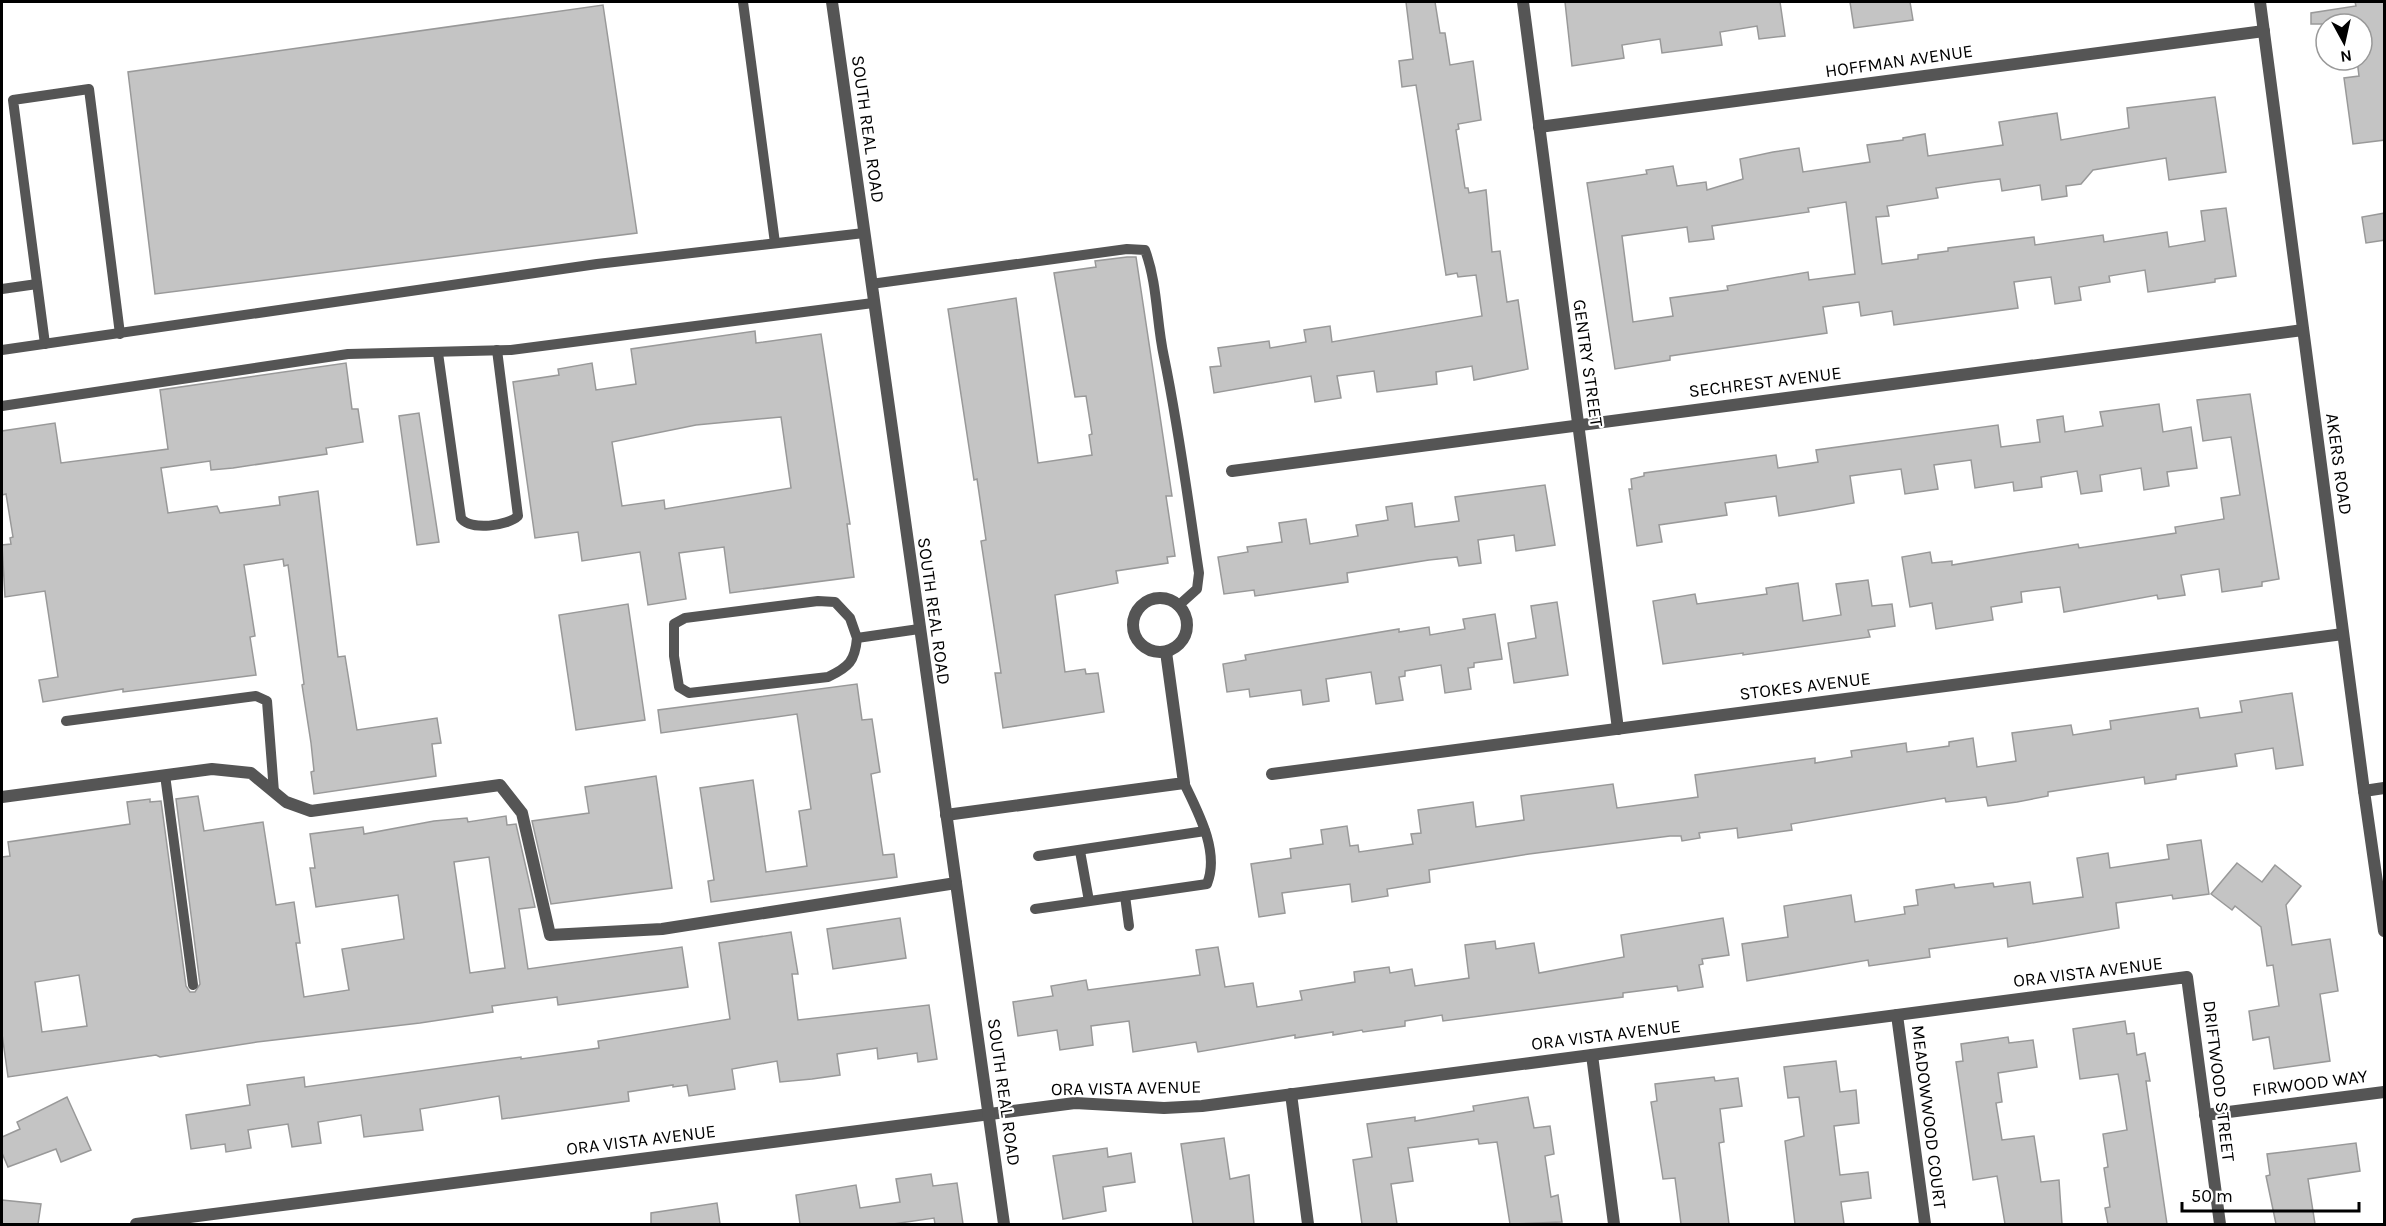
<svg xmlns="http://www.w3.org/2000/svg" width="2386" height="1226" font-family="Karla,sans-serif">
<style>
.building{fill:#c4c4c4;stroke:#999;stroke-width:1.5;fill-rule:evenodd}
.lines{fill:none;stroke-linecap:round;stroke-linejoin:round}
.service{stroke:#555;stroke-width:10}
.minor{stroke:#555;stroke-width:12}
.tertiary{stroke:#555;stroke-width:12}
.labels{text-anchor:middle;stroke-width:4.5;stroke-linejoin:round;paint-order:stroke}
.street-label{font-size:18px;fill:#000;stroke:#fff}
</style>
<rect width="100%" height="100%" fill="#fff"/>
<g class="building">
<path d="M 1406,2 L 1435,2 L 1440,33 L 1445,33 L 1450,65 L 1473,61 L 1481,120 L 1458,124 L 1459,129 L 1456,130 L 1465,188 L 1468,188 L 1469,193 L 1486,190 L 1492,252 L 1500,251 L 1507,302 L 1518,300 L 1528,369 L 1474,380 L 1472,366 L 1436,372 L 1437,384 L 1377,392 L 1374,371 L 1337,376 L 1341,398 L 1315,402 L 1311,376 L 1214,393 L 1210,367 L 1221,366 L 1218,348 L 1269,341 L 1270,348 L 1306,342 L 1304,330 L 1330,326 L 1332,342 L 1482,316 L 1476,275 L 1458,277 L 1457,273 L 1446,275 L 1416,85 L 1402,87 L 1399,61 L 1413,59 Z"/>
<path d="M 1565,2 L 1780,2 L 1785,36 L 1759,39 L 1757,26 L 1720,32 L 1722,45 L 1662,53 L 1660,39 L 1622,45 L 1624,58 L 1572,66 Z"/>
<path d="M 1850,2 L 1910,2 L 1913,20 L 1854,28 Z"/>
<path d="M 2355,2 L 2385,2 L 2385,140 L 2353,144 L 2344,78 L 2359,76 L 2357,60 L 2362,60 L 2362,24 L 2311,24 L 2311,13 L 2356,6 Z"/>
<path d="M 603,5 L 637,233 L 155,294 L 128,72 Z"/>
<path d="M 2215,97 L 2226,172 L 2169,180 L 2166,158 L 2093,170 L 2081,184 L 2066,186 L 2067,196 L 2042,200 L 2040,185 L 2002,191 L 2000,179 L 1976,182 L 1936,188 L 1938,198 L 1887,206 L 1889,216 L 1876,217 L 1882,264 L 1918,259 L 1918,255 L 1948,251 L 1948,248 L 2034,237 L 2035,245 L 2103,235 L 2104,242 L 2167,232 L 2169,247 L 2205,241 L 2201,211 L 2226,208 L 2236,276 L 2215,279 L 2215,282 L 2148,292 L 2145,270 L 2109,276 L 2110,282 L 2079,287 L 2081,300 L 2055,304 L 2051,277 L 2014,282 L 2018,308 L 1894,325 L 1892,311 L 1861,316 L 1859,302 L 1823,307 L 1827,333 L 1670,356 L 1670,360 L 1615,369 L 1587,183 L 1647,174 L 1646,170 L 1673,166 L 1677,186 L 1706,182 L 1707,190 L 1743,179 L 1740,159 L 1773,152 L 1799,148 L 1803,172 L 1870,162 L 1867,145 L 1903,140 L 1903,138 L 1925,134 L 1928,156 L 2003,145 L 1999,122 L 2057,113 L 2061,140 L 2129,128 L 2127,108 ZM 1846,202 L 1855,274 L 1809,280 L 1808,272 L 1727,286 L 1728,290 L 1670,298 L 1673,316 L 1633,322 L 1622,236 L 1687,227 L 1689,242 L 1714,239 L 1712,226 L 1809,212 L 1808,208 Z"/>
<path d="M 2385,213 L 2385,240 L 2366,243 L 2362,217 Z"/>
<path d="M 1127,257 L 1136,257 L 1172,496 L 1166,496 L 1175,556 L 1167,557 L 1168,563 L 1116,571 L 1118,583 L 1055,595 L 1065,672 L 1085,669 L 1086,674 L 1098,673 L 1104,712 L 1003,728 L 995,673 L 1001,673 L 981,541 L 986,540 L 977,479 L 974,480 L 948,309 L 1016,298 L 1038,463 L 1092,455 L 1089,435 L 1092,434 L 1086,396 L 1075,397 L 1054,273 L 1096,267 L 1095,261 Z"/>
<path d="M 755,331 L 756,343 L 821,334 L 850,524 L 847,524 L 854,577 L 730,593 L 724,547 L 679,553 L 686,599 L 648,605 L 640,552 L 582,561 L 578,532 L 535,538 L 513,382 L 559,375 L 558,369 L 592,363 L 596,390 L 636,384 L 631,349 ZM 781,417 L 791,488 L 665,509 L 664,500 L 622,506 L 612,442 L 696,425 Z"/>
<path d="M 346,363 L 352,409 L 358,409 L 363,442 L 326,448 L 327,454 L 233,468 L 211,470 L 210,461 L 161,468 L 168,513 L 217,506 L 220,513 L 280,505 L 279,497 L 318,491 L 338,657 L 345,656 L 357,730 L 437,718 L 441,743 L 432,744 L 436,776 L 314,794 L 311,772 L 314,771 L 311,743 L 302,685 L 304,684 L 288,565 L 284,566 L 283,559 L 244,565 L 255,636 L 250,637 L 256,675 L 123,692 L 123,689 L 43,702 L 39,680 L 58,677 L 45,591 L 5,597 L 2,545 L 11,544 L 10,538 L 13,537 L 6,494 L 2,495 L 2,431 L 55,423 L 61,463 L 168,449 L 160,390 Z"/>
<path d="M 2250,394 L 2279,579 L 2262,582 L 2262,586 L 2222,592 L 2219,569 L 2181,575 L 2185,595 L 2158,599 L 2157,595 L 2064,612 L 2060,587 L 2021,592 L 2022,602 L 1991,607 L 1993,620 L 1936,629 L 1932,603 L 1910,607 L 1902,557 L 1930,552 L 1932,563 L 1952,561 L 1952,565 L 2078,544 L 2079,548 L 2176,533 L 2175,527 L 2224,519 L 2221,498 L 2240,495 L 2231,437 L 2203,441 L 2197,400 Z"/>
<path d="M 2159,404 L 2163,432 L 2191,427 L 2197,468 L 2167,472 L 2169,486 L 2144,490 L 2141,468 L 2100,475 L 2102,491 L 2081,494 L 2077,471 L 2041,477 L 2042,487 L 2014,491 L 2013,482 L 1975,488 L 1971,460 L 1934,465 L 1938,489 L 1905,494 L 1901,469 L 1850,476 L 1854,503 L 1815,510 L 1779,516 L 1776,496 L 1725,503 L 1727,515 L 1659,525 L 1662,542 L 1637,546 L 1629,489 L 1632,489 L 1631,479 L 1644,476 L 1644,473 L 1776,455 L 1778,468 L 1818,462 L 1816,450 L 1998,425 L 2001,447 L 2040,442 L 2037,420 L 2063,416 L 2065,432 L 2103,426 L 2100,412 Z"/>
<path d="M 419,413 L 439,542 L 417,545 L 399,416 Z"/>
<path d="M 1545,485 L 1555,545 L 1516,551 L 1514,535 L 1478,540 L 1481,563 L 1459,566 L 1457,557 L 1429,560 L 1347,573 L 1348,582 L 1255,596 L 1254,590 L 1224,594 L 1218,557 L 1248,552 L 1247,547 L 1282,542 L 1279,523 L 1306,519 L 1310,544 L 1358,536 L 1356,525 L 1388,520 L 1386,507 L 1412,503 L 1415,527 L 1459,521 L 1455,497 Z"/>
<path d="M 1868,580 L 1872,606 L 1892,604 L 1895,626 L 1868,630 L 1870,637 L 1743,655 L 1743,653 L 1663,664 L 1653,601 L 1695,594 L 1697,604 L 1767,594 L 1766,588 L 1798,583 L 1803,621 L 1841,615 L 1836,584 Z"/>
<path d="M 1557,602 L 1568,675 L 1514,683 L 1508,643 L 1536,638 L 1531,606 Z"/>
<path d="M 628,604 L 645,720 L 576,730 L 559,615 Z"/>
<path d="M 1495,614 L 1502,659 L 1474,663 L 1474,667 L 1468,668 L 1471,689 L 1445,693 L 1441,665 L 1405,671 L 1405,676 L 1399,677 L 1403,700 L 1376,704 L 1371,672 L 1326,679 L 1329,701 L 1303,705 L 1301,690 L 1250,697 L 1249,689 L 1227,692 L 1223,664 L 1246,660 L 1245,655 L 1399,629 L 1399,632 L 1429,627 L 1430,635 L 1465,629 L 1463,619 Z"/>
<path d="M 857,684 L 862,720 L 872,719 L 880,772 L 871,774 L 883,855 L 894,854 L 897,877 L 711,902 L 708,881 L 714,880 L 700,788 L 753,780 L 766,872 L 807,866 L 799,811 L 811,809 L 797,714 L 661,733 L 658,710 Z"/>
<path d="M 2292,693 L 2303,765 L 2276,769 L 2273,748 L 2235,754 L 2237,766 L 2176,775 L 2176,779 L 2145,784 L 2144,777 L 2048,792 L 2048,796 L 2017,802 L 1988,806 L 1986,797 L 1946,802 L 1945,798 L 1791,824 L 1792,830 L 1738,838 L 1737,828 L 1699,833 L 1700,838 L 1682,841 L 1681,836 L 1670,836 L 1529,854 L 1429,870 L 1430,882 L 1387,889 L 1388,896 L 1352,902 L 1350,884 L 1282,893 L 1285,913 L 1259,917 L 1251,864 L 1291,858 L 1290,849 L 1323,844 L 1321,830 L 1347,826 L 1350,846 L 1358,845 L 1359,852 L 1413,844 L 1411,834 L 1421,833 L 1418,810 L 1473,802 L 1476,827 L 1524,820 L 1521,796 L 1613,784 L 1617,808 L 1654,803 L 1698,797 L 1695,775 L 1815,758 L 1815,763 L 1852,757 L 1851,751 L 1906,743 L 1907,752 L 1949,746 L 1949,742 L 1973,738 L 1977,767 L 2016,761 L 2012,733 L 2071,725 L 2073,735 L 2111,729 L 2110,721 L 2198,708 L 2200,718 L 2242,712 L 2240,701 Z"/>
<path d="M 656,776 L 672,888 L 551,904 L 532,821 L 589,813 L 585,787 Z"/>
<path d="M 198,796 L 204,831 L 263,822 L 276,905 L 294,902 L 300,943 L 296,943 L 304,997 L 349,990 L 342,949 L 404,939 L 398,895 L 316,907 L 310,868 L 315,868 L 310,834 L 363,827 L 364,834 L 434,821 L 467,818 L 468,822 L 506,816 L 507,825 L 516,824 L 535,907 L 519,909 L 528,969 L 682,947 L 688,987 L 558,1005 L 557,997 L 492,1006 L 493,1012 L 420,1023 L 257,1042 L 160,1057 L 156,1055 L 8,1077 L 2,1034 L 2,857 L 10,856 L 8,842 L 130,824 L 127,802 L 150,799 L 150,802 L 161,801 L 186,986 L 190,992 L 195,992 L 200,984 L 176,799 ZM 489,857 L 505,968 L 470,973 L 454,862 ZM 79,975 L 87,1026 L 42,1032 L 35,982 Z"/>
<path d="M 2201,840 L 2209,894 L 2173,899 L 2172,895 L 2116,903 L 2119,928 L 2008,947 L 2007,938 L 1929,949 L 1930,957 L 1869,966 L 1868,960 L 1747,981 L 1742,944 L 1788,937 L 1784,906 L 1851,895 L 1855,922 L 1905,914 L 1904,907 L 1918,905 L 1916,890 L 1954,884 L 1955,888 L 1993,883 L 1994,887 L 2030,882 L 2033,904 L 2083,897 L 2077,858 L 2108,853 L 2110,868 L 2169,859 L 2167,845 Z"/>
<path d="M 2237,863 L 2262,882 L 2275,865 L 2301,886 L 2286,905 L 2292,945 L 2330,939 L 2338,991 L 2320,994 L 2330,1061 L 2274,1069 L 2269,1037 L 2253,1040 L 2249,1011 L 2279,1006 L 2273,965 L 2267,966 L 2261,927 L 2235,906 L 2232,910 L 2211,894 Z"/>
<path d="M 900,918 L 906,958 L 833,969 L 827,929 Z"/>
<path d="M 1723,918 L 1729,955 L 1702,959 L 1703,964 L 1699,965 L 1703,987 L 1678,991 L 1677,986 L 1623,993 L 1623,997 L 1443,1021 L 1442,1015 L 1405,1021 L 1405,1026 L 1363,1032 L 1362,1030 L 1333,1035 L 1333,1032 L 1295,1038 L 1295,1035 L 1198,1052 L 1196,1042 L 1133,1052 L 1129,1021 L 1091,1026 L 1093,1045 L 1060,1050 L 1057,1030 L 1018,1036 L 1013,1002 L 1053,996 L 1051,986 L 1086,980 L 1088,990 L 1200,975 L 1196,950 L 1218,947 L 1225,987 L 1253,983 L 1257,1007 L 1302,1000 L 1300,991 L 1355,982 L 1354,972 L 1389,967 L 1390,973 L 1412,969 L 1415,986 L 1469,978 L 1465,945 L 1495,941 L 1496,949 L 1534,943 L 1539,973 L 1624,957 L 1621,935 Z"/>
<path d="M 791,932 L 798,974 L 792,974 L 798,1020 L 929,1005 L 937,1059 L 918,1062 L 917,1053 L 878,1059 L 877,1048 L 837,1054 L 840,1075 L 812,1079 L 780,1082 L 777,1061 L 732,1069 L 735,1089 L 689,1096 L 687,1085 L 673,1087 L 673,1085 L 628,1092 L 629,1101 L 502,1119 L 499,1096 L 420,1109 L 423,1130 L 364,1137 L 361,1115 L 318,1122 L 321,1143 L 292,1147 L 288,1124 L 248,1130 L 251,1148 L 226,1152 L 225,1144 L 191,1149 L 186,1115 L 250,1105 L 247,1085 L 304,1077 L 305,1087 L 521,1057 L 521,1059 L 599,1048 L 598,1041 L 730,1019 L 719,943 Z"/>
<path d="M 2125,1021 L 2127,1034 L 2134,1033 L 2137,1055 L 2145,1053 L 2150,1081 L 2146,1081 L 2167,1224 L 2108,1224 L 2105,1208 L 2110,1207 L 2104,1168 L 2108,1167 L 2103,1134 L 2127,1130 L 2120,1085 L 2118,1074 L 2080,1079 L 2073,1029 Z"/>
<path d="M 2008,1037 L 2009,1043 L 2033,1040 L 2037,1067 L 1998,1073 L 2002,1102 L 1996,1103 L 2002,1140 L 2034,1136 L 2041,1182 L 2059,1180 L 2062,1224 L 2005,1224 L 1997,1176 L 1973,1180 L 1956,1062 L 1963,1061 L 1961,1044 Z"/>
<path d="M 1836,1061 L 1840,1092 L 1856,1090 L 1859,1123 L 1834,1126 L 1840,1175 L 1868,1172 L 1871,1198 L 1841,1202 L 1844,1224 L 1795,1224 L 1785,1141 L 1804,1136 L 1799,1097 L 1788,1098 L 1784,1067 Z"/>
<path d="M 1714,1077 L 1715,1081 L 1738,1078 L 1742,1106 L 1720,1109 L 1724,1142 L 1719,1143 L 1729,1224 L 1681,1224 L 1675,1178 L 1663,1179 L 1651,1102 L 1657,1101 L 1655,1084 Z"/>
<path d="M 67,1097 L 91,1150 L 61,1162 L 56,1149 L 8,1167 L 2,1153 L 2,1137 L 20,1129 L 17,1122 Z"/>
<path d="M 1528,1097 L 1534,1128 L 1550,1126 L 1554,1154 L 1545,1156 L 1551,1197 L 1558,1195 L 1562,1222 L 1510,1224 L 1497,1142 L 1479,1144 L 1478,1139 L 1408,1148 L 1413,1181 L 1391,1184 L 1397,1224 L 1362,1224 L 1353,1160 L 1372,1157 L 1367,1124 L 1415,1117 L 1415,1121 L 1474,1111 L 1473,1106 Z"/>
<path d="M 1224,1138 L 1230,1179 L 1249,1175 L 1254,1224 L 1193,1224 L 1181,1144 Z"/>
<path d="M 2356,1143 L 2360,1171 L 2308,1179 L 2315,1224 L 2276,1224 L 2266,1176 L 2270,1175 L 2267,1154 Z"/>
<path d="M 1107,1148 L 1108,1157 L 1131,1153 L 1135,1182 L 1103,1187 L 1106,1211 L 1063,1219 L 1053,1156 Z"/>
<path d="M 931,1174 L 933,1186 L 957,1183 L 963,1224 L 935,1224 L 934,1218 L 893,1224 L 800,1224 L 796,1195 L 856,1185 L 860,1208 L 900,1202 L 896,1179 Z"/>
<path d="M 2,1200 L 41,1204 L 38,1224 L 2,1224 Z"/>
<path d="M 717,1203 L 720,1224 L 651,1224 L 651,1213 Z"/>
</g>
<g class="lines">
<g class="service">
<path d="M 743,2 L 775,243"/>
<path d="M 871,284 L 1127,249 L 1145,250 C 1158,285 1156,321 1164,357 C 1179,429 1188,501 1199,573 L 1197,589 L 1178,606"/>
<path d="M 2,289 L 37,284"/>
<path d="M 45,344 L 13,100 L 89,89 L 120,334"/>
<path d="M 2,350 L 597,264 L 864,233"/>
<path d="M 438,353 L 461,518 C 470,531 508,526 518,516 L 497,350"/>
<path d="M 2,406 L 348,354 L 511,350 L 873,303"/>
<path d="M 857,638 C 855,661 849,667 828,677 L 689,693 L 679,687 L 674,656 L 674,624 L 685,618 L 818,601 L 835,602 L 850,618 L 857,638 L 919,629"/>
<path d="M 66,721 L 256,696 L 267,701 L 274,792"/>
<path d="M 165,775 L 193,985"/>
<path d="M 1080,851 L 1089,901"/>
<path d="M 1038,856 L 1205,831"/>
<path d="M 1125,896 L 1129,926"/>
<path d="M 1035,909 L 1207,884 C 1220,852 1198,812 1184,783"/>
</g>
<g class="minor">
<path d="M 1523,2 L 1618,729"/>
<path d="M 1539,127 L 2264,31"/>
<path d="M 1232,471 L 2303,330"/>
<circle cx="1160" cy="625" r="27"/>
<path d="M 1272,774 L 2343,634"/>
<path d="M 2364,791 L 2384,788"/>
<path d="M 2,797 L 212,769 L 251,773 L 286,802 L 311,811 L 500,785 L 522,813 L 550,935 L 662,929 L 956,883"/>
<path d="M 946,815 L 1184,783 L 1166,652"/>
<path d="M 1897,1015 L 1925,1224"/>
<path d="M 1592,1055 L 1614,1224"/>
<path d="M 1291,1094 L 1308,1224"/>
<path d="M 2205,1115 L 2384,1092"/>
<path d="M 136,1224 L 1075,1103 L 1164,1108 L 1202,1106 L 2187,977 L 2220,1224"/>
</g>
<g class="tertiary">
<path d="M 832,2 L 1004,1224"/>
<path d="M 2260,2 L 2364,791 L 2384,931"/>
</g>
</g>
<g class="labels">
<g class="street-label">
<text transform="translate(1899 61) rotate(-8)" y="6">HOFFMAN AVENUE</text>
<text transform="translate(868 129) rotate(82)" y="6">SOUTH REAL ROAD</text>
<text transform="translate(1588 363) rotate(82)" y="6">GENTRY STREET</text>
<text transform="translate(1765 382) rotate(-7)" y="6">SECHREST AVENUE</text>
<text transform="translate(2339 464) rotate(82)" y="6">AKERS ROAD</text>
<text transform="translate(934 611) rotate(82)" y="6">SOUTH REAL ROAD</text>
<text transform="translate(1805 686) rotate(-7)" y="6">STOKES AVENUE</text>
<text transform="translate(2088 972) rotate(-7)" y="6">ORA VISTA AVENUE</text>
<text transform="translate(1606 1035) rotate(-7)" y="6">ORA VISTA AVENUE</text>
<text transform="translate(2219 1081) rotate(83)" y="6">DRIFTWOOD STREET</text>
<text transform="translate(2310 1083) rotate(-7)" y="6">FIRWOOD WAY</text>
<text transform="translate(1126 1088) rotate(-1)" y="6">ORA VISTA AVENUE</text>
<text transform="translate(1004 1092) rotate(82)" y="6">SOUTH REAL ROAD</text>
<text transform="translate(1929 1117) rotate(83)" y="6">MEADOWWOOD COURT</text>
<text transform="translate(641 1140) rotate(-7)" y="6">ORA VISTA AVENUE</text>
</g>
</g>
<rect width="2386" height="1226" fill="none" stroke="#000000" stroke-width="6"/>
<g transform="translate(2344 42) rotate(172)"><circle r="28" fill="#ffffff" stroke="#999999" stroke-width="1.5"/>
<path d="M0-4.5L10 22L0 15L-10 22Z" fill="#000000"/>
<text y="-9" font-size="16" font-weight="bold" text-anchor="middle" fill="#000000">N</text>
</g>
<path d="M2182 1202v9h177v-9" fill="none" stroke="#000000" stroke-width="3"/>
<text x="2191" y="1202" font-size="18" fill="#000000" stroke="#ffffff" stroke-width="4.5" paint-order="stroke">50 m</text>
</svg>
